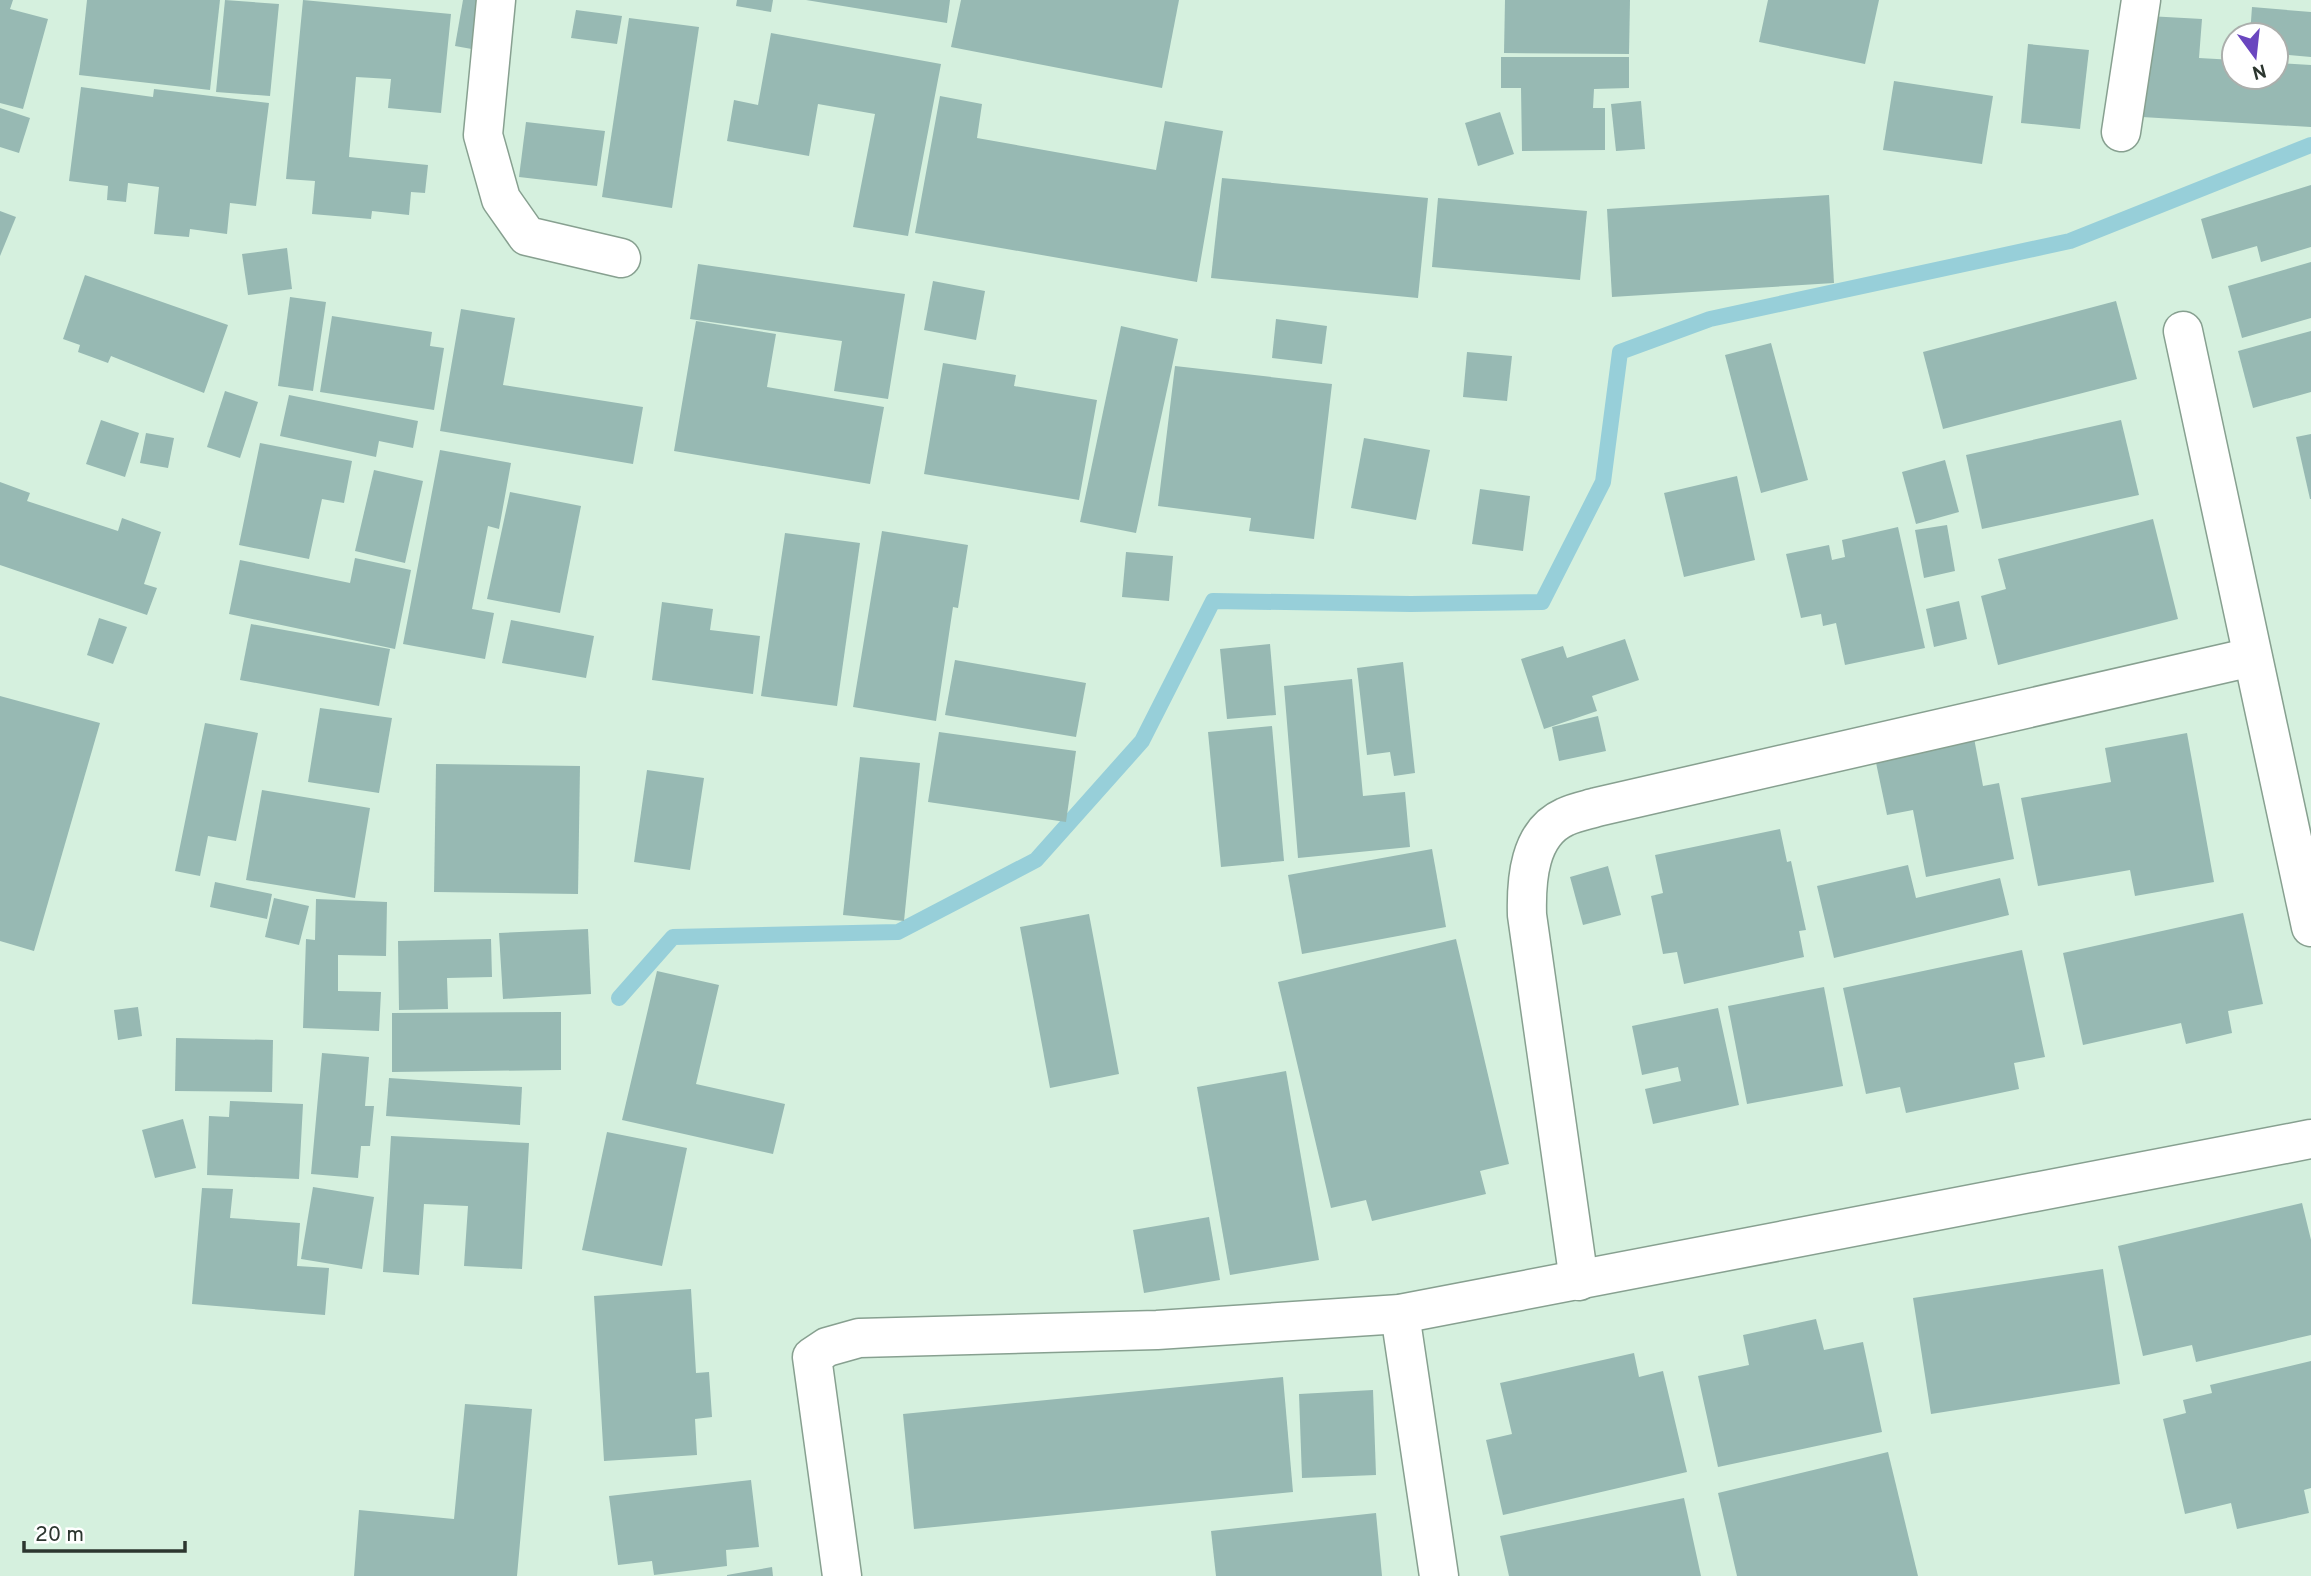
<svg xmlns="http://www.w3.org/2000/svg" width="2311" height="1576" font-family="Overpass,sans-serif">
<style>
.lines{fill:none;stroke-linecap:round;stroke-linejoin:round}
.stream{stroke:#97cfd9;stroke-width:16}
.building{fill:#97b9b3}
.minor-casing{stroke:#87a090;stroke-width:41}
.minor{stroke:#fff;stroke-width:38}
</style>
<rect width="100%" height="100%" fill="#d5f0de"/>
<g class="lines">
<path class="stream" d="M 619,998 L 673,937 L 898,932 L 1036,860 L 1142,741 L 1213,601 L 1411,604 L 1542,602 L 1603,482 L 1620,352 L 1710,319 L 2070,241 L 2311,145"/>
</g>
<g class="building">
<path d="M 0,0 L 13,0 L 10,9 L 48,19 L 23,109 L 0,103 Z"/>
<path d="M 87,0 L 220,0 L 210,90 L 79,75 Z"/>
<path d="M 225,0 L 279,4 L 270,96 L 216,92 Z"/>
<path d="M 303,0 L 451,14 L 441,113 L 388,108 L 391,79 L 356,77 L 349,157 L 428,165 L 425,193 L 411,192 L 409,215 L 372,211 L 371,219 L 312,214 L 315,181 L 286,179 Z"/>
<path d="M 463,0 L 491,0 L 483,51 L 455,46 Z"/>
<path d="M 737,0 L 773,0 L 771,12 L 736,6 Z"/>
<path d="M 806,0 L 950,0 L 947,23 Z"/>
<path d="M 961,0 L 1179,0 L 1162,88 L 951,47 Z"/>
<path d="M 1505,0 L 1630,0 L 1629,54 L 1504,53 Z"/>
<path d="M 1768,0 L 1879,0 L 1865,64 L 1759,42 Z"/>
<path d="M 2252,7 L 2311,12 L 2311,57 L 2276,54 L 2276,35 L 2250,35 Z"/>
<path d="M 576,10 L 622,16 L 617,44 L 571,38 Z"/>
<path d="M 2148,16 L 2202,19 L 2199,58 L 2234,60 L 2234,77 L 2276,77 L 2276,63 L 2311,65 L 2311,127 L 2142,117 Z"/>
<path d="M 629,18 L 699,27 L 672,208 L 602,197 Z"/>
<path d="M 771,33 L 941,64 L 908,236 L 853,227 L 875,114 L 818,104 L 809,156 L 727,141 L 734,100 L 758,105 Z"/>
<path d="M 2028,44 L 2089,50 L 2080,129 L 2021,123 Z"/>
<path d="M 1501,57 L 1629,57 L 1629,88 L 1594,89 L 1593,108 L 1605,108 L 1605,150 L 1522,151 L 1521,88 L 1501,88 Z"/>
<path d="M 1894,81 L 1993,96 L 1982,164 L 1883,150 Z"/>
<path d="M 81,87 L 153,97 L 154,89 L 269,103 L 256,206 L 230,203 L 227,234 L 190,229 L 189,237 L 154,234 L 159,187 L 128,183 L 126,202 L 107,200 L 108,186 L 69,181 Z"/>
<path d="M 940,96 L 982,104 L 977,138 L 1156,170 L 1165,121 L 1223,131 L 1197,282 L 915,233 Z"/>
<path d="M 1641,101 L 1645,149 L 1616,151 L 1611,104 Z"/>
<path d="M 0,108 L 30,118 L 19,153 L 0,147 Z"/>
<path d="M 1500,112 L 1514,154 L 1478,166 L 1465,123 Z"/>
<path d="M 526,122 L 605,131 L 597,186 L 519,177 Z"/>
<path d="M 1222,178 L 1428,198 L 1418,298 L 1211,278 Z"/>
<path d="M 2311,185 L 2311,247 L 2261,262 L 2257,246 L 2212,259 L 2201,219 Z"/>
<path d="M 1829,195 L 1834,283 L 1612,297 L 1607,209 Z"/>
<path d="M 1438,198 L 1587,211 L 1580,280 L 1432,267 Z"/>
<path d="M 0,211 L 16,217 L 0,256 Z"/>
<path d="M 287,248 L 292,289 L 248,295 L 242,254 Z"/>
<path d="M 2311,262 L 2311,318 L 2242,338 L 2228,286 Z"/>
<path d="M 698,264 L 905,294 L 888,399 L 834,391 L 842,341 L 690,319 Z"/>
<path d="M 85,275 L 228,325 L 204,393 L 111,356 L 108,363 L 78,352 L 80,345 L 63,339 Z"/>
<path d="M 933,281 L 985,291 L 976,340 L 924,330 Z"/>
<path d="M 290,297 L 326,302 L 313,391 L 278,386 Z"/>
<path d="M 2116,301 L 2137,379 L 1943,429 L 1923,352 Z"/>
<path d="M 461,309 L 515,318 L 503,385 L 643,407 L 633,464 L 440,431 Z"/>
<path d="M 332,316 L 432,332 L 430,346 L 444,348 L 434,410 L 320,392 Z"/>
<path d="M 1276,319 L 1327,326 L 1322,364 L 1272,358 Z"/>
<path d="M 696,321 L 776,334 L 767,387 L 884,407 L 870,484 L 674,451 Z"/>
<path d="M 1121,326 L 1178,339 L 1136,533 L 1080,522 Z"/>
<path d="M 2311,331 L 2311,392 L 2253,408 L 2238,351 Z"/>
<path d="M 1771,343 L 1808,480 L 1761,493 L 1725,355 Z"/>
<path d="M 1467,352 L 1512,356 L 1507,401 L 1463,397 Z"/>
<path d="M 943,363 L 1016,375 L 1014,386 L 1097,400 L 1079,500 L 924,474 Z"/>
<path d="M 1175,366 L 1332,384 L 1314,539 L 1249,531 L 1251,518 L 1158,506 Z"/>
<path d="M 225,391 L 258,402 L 240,458 L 207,447 Z"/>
<path d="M 289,395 L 418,421 L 413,448 L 379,441 L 376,457 L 280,436 Z"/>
<path d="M 101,420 L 139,433 L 125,477 L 86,464 Z"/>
<path d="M 2121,420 L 2139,495 L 1982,529 L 1966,455 Z"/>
<path d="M 146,433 L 174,438 L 168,468 L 140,463 Z"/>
<path d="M 2311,434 L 2311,499 L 2310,499 L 2296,437 Z"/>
<path d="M 1364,438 L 1430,450 L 1416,520 L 1351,508 Z"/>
<path d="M 260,443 L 352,461 L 344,503 L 322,499 L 309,559 L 239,545 Z"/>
<path d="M 440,450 L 511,463 L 499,529 L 488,526 L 472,609 L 494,613 L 485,659 L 403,644 Z"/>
<path d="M 1945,460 L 1959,512 L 1916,524 L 1902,472 Z"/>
<path d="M 374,470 L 423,481 L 405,563 L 355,551 Z"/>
<path d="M 1737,476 L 1755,560 L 1684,577 L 1664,493 Z"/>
<path d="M 0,482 L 30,493 L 27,501 L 118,531 L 122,518 L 161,532 L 144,584 L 157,588 L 147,615 L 0,565 Z"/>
<path d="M 1480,489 L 1530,496 L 1523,551 L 1472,544 Z"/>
<path d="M 510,492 L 581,506 L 560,613 L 487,599 Z"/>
<path d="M 2153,519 L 2178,619 L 1998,665 L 1981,596 L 2006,589 L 1998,559 Z"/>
<path d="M 1947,525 L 1955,571 L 1924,578 L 1915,530 Z"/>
<path d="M 1898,527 L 1925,648 L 1845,665 L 1836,623 L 1823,626 L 1821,614 L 1801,618 L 1786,554 L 1829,545 L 1832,560 L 1845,557 L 1842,540 Z"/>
<path d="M 882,531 L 968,545 L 958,608 L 953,607 L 936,721 L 853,707 Z"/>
<path d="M 785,533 L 860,543 L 837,706 L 761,696 Z"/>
<path d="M 1126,552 L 1173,556 L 1169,601 L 1122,597 Z"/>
<path d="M 355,558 L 411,570 L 395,649 L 229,614 L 240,560 L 350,583 Z"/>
<path d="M 1959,601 L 1967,639 L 1934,647 L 1926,609 Z"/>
<path d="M 662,602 L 713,609 L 710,630 L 760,636 L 753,694 L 652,680 Z"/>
<path d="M 99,618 L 127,627 L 113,664 L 87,655 Z"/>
<path d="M 511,620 L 594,636 L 586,678 L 502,663 Z"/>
<path d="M 251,624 L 390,649 L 379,706 L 240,680 Z"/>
<path d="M 1625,639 L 1639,680 L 1592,696 L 1597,711 L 1544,729 L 1521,659 L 1563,646 L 1567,658 Z"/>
<path d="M 1270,644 L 1276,715 L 1227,719 L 1220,649 Z"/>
<path d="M 955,660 L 1086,683 L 1076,737 L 945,715 Z"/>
<path d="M 1403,662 L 1415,773 L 1394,776 L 1390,752 L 1367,755 L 1357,668 Z"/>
<path d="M 1352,679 L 1363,796 L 1405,792 L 1410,847 L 1298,858 L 1284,686 Z"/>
<path d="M 0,696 L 100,723 L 34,951 L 0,941 Z"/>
<path d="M 320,708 L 392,718 L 379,793 L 308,782 Z"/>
<path d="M 1598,716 L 1606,751 L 1559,761 L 1552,727 Z"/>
<path d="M 205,723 L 258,733 L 236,841 L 208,836 L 200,876 L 175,871 Z"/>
<path d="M 1272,726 L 1284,861 L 1221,867 L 1208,732 Z"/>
<path d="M 939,732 L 1076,751 L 1066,822 L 928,802 Z"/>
<path d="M 2187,733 L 2214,882 L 2135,896 L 2130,870 L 2038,886 L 2021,798 L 2111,782 L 2105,748 Z"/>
<path d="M 1974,738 L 1983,786 L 1999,783 L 2014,859 L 1926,877 L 1913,810 L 1887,815 L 1875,758 Z"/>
<path d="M 860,757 L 920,763 L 904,921 L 843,915 Z"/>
<path d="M 436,764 L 580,766 L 578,894 L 434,892 Z"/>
<path d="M 647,770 L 704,778 L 690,870 L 634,862 Z"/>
<path d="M 262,790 L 370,808 L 355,898 L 246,880 Z"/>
<path d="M 1780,829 L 1787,862 L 1791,861 L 1806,930 L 1799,931 L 1804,957 L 1684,984 L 1677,952 L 1663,954 L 1651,896 L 1663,893 L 1655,855 Z"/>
<path d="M 1432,849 L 1446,927 L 1302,954 L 1288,875 Z"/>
<path d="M 1908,865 L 1916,898 L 2000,878 L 2009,915 L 1834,958 L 1817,886 Z"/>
<path d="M 1608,866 L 1621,915 L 1583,925 L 1570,877 Z"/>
<path d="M 215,882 L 272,894 L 267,919 L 210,907 Z"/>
<path d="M 274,898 L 309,906 L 299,945 L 265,937 Z"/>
<path d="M 316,899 L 387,902 L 386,956 L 338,955 L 338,991 L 381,992 L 379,1031 L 303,1028 L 306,939 L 315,940 Z"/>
<path d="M 2243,913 L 2263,1004 L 2228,1011 L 2232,1033 L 2186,1044 L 2181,1023 L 2083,1045 L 2063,953 Z"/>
<path d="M 1089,914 L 1119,1074 L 1050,1088 L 1020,927 Z"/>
<path d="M 588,929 L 591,994 L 503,999 L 499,933 Z"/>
<path d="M 491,939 L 492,977 L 447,978 L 448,1009 L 399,1010 L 398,941 Z"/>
<path d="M 1456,939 L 1509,1164 L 1480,1171 L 1486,1194 L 1372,1221 L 1366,1200 L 1331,1208 L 1278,982 Z"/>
<path d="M 2022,950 L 2045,1057 L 2014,1063 L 2019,1089 L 1906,1113 L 1900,1087 L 1866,1094 L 1843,988 Z"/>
<path d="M 657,971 L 719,985 L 696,1084 L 785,1104 L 773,1154 L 622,1120 Z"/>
<path d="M 1824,987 L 1843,1086 L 1747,1104 L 1728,1006 Z"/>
<path d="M 138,1007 L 142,1036 L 118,1040 L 114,1010 Z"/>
<path d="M 1718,1008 L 1739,1105 L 1653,1124 L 1645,1089 L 1681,1081 L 1678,1067 L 1642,1075 L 1632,1026 Z"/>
<path d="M 561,1012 L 561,1070 L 392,1072 L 392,1013 Z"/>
<path d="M 176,1038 L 273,1040 L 272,1092 L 175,1091 Z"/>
<path d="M 322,1053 L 369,1057 L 365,1106 L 374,1106 L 370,1146 L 361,1146 L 358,1178 L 311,1174 Z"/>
<path d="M 1286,1071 L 1319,1260 L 1230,1275 L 1197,1087 Z"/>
<path d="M 389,1078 L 522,1087 L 520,1125 L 386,1116 Z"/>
<path d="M 230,1101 L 303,1104 L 299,1179 L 207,1175 L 209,1116 L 229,1117 Z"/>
<path d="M 183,1119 L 196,1168 L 155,1178 L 142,1130 Z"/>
<path d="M 607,1132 L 687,1148 L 662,1266 L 582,1250 Z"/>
<path d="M 391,1136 L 529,1143 L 522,1269 L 464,1266 L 468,1206 L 424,1204 L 419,1275 L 383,1272 Z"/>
<path d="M 313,1187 L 374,1197 L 362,1269 L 301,1259 Z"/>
<path d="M 202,1188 L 233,1189 L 230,1218 L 300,1223 L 297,1266 L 329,1268 L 325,1315 L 192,1304 Z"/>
<path d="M 2302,1203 L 2311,1240 L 2311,1335 L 2196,1362 L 2192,1345 L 2143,1356 L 2118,1246 Z"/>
<path d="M 1209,1217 L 1220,1280 L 1144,1293 L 1133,1230 Z"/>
<path d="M 2103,1269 L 2120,1384 L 1931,1414 L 1913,1298 Z"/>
<path d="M 691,1289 L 696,1373 L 709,1372 L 712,1417 L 695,1419 L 697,1455 L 604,1461 L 594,1296 Z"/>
<path d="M 1816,1319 L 1824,1350 L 1863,1342 L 1882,1432 L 1718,1467 L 1698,1376 L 1749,1365 L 1743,1335 Z"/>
<path d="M 1634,1353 L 1639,1377 L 1663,1371 L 1687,1472 L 1503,1515 L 1486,1440 L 1512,1434 L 1500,1383 Z"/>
<path d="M 2311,1361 L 2311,1488 L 2304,1490 L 2309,1513 L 2237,1529 L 2231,1503 L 2185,1514 L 2163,1419 L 2186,1413 L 2183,1400 L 2212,1393 L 2210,1385 Z"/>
<path d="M 1283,1377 L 1293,1492 L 914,1529 L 903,1414 Z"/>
<path d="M 1373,1390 L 1376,1475 L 1302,1478 L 1299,1394 Z"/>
<path d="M 465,1404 L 532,1409 L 517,1576 L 354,1576 L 359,1510 L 454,1519 Z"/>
<path d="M 1888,1452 L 1918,1576 L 1737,1576 L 1718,1493 Z"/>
<path d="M 751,1480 L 759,1547 L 726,1550 L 727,1566 L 654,1575 L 652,1561 L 618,1565 L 609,1496 Z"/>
<path d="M 1684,1498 L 1701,1576 L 1509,1576 L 1500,1536 Z"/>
<path d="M 1376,1513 L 1382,1576 L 1216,1576 L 1211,1531 Z"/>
<path d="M 772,1567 L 773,1576 L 727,1576 L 727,1575 Z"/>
</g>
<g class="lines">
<defs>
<g id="minor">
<path d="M 496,0 L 483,135 L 501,199 L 527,236 L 621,258"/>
<path d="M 2121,132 L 2141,0"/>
<path d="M 2183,331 L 2311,927"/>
<path d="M 1579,1281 L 1527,915 C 1526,880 1529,833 1565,817 C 1575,812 1587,810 1597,807 L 2252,657"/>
<path d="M 1400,1314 L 1439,1576"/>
<path d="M 842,1576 L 812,1357 L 827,1347 L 859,1338 L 1157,1330 L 1400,1314 L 2311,1139"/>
</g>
</defs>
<use href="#minor" class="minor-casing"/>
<use href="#minor" class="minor"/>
</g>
<g transform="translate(2255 56) rotate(165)"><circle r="33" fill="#ffffff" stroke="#abafac" stroke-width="2"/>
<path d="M0-5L12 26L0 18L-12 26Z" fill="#6a46bf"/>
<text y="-10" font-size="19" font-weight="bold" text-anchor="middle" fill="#2c362f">N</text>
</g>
<path d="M24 1541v10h161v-10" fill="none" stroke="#2c362f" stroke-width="3.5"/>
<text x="35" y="1541" font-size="21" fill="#2c362f" stroke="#ffffff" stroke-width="5" paint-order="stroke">20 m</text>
</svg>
